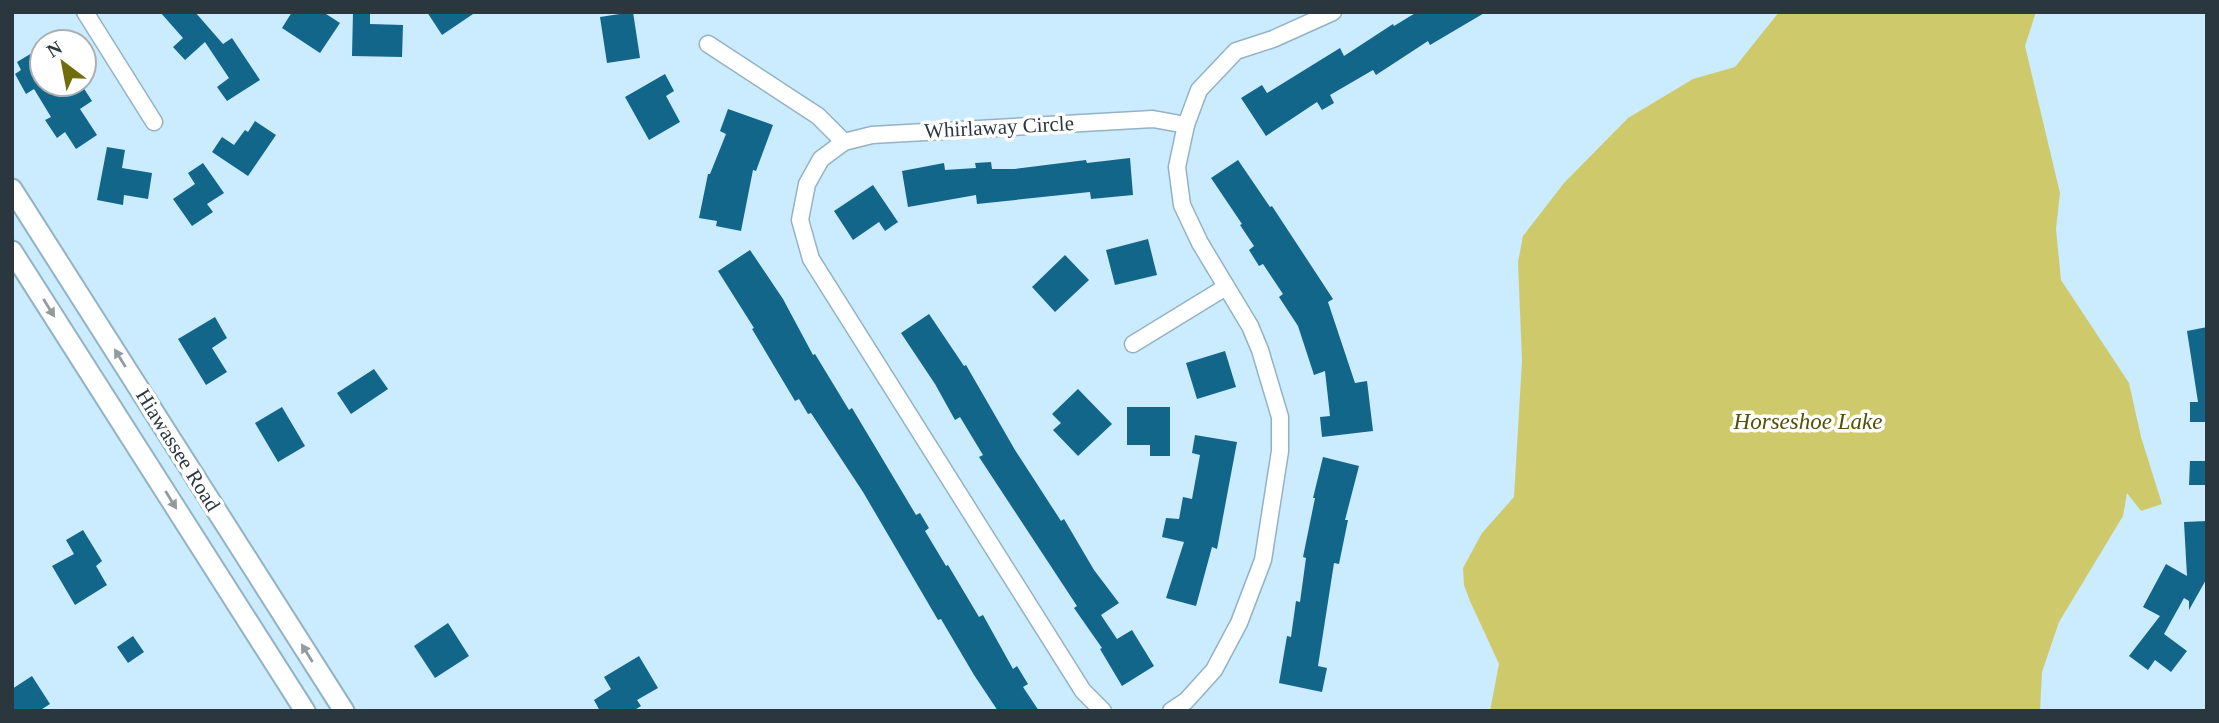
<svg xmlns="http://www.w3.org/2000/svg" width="2219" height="723" font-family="'Times New Roman',serif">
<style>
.water{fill:#ceca6c}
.building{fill:#11668a}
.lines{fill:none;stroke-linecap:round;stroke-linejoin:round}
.minor-casing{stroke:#93b3c5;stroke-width:19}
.tertiary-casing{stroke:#93b3c5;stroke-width:23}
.minor{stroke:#fff;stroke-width:16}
.tertiary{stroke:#fff;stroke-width:19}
.oneway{fill:#949b9e}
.labels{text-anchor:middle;stroke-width:7;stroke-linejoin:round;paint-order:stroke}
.street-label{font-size:21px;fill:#2a373e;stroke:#fff}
.water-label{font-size:23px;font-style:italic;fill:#545004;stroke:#fff}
</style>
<rect width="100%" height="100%" fill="#cbebfe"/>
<path class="water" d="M 1779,12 L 2036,12 L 2025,46 L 2060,193 L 2056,229 L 2061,280 L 2129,383 L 2141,437 L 2162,504 L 2141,511 L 2127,493 L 2123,516 L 2059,622 L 2042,672 L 2040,711 L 1490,711 L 1499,664 L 1470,601 L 1464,585 L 1463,568 L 1482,533 L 1514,497 L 1522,361 L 1518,262 L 1523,236 L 1564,183 L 1628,118 L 1693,79 L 1735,67 Z"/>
<g class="building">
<path d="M 160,12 L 195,12 L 223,44 L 232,38 L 260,80 L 227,101 L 217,87 L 229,78 L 205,42 L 185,60 L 173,47 L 183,38 Z"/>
<path d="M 292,12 L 323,12 L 340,23 L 320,53 L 282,28 Z"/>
<path d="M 353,12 L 370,12 L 370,24 L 403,25 L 402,57 L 352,56 Z"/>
<path d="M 427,12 L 476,12 L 442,35 Z"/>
<path d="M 633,12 L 640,58 L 607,63 L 600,17 Z"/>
<path d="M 1417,12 L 1486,12 L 1430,45 L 1428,41 L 1376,75 L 1373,70 L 1330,95 L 1334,103 L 1322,110 L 1317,102 L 1266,136 L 1241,98 L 1262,85 L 1267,93 L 1340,48 L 1344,56 L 1393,24 L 1394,26 Z"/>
<path d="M 42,47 L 42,84 L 81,84 L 92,101 L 80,109 L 97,135 L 76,149 L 65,132 L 57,138 L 45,120 L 51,117 L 34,89 L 26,94 L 15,74 L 21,70 L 17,62 Z"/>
<path d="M 665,74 L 674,91 L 666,96 L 680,122 L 649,140 L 625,97 Z"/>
<path d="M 728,109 L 773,125 L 756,171 L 753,170 L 741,231 L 716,226 L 717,221 L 699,218 L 708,174 L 710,174 L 726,134 L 720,131 Z"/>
<path d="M 255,121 L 276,135 L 248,176 L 212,152 L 222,137 L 234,145 L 245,130 L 248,132 Z"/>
<path d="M 107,147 L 125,150 L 122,168 L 152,173 L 148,199 L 124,195 L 123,205 L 97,200 Z"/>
<path d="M 1130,158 L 1133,195 L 1091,199 L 1090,192 L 977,204 L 976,195 L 908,207 L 902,171 L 944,163 L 945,170 L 976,168 L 975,163 L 991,162 L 992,169 L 1015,169 L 1086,160 L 1087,163 Z"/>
<path d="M 1238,160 L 1270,207 L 1272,206 L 1333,299 L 1328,302 L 1355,383 L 1367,381 L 1373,431 L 1322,437 L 1320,417 L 1330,416 L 1325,371 L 1314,375 L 1298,326 L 1279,297 L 1283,294 L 1263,264 L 1259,266 L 1249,250 L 1254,246 L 1240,225 L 1242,224 L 1211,178 Z"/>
<path d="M 203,163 L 224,193 L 207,204 L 213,212 L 192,226 L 173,199 L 195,184 L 188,173 Z"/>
<path d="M 873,185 L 898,222 L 885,231 L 879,222 L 853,240 L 834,211 Z"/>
<path d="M 1148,239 L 1157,275 L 1115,285 L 1106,250 Z"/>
<path d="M 750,250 L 783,299 L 813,355 L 815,354 L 849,410 L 852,408 L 916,515 L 920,513 L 929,528 L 925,531 L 946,566 L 948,565 L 979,617 L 983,615 L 1013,669 L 1017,666 L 1028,684 L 1023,687 L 1039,711 L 998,711 L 974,675 L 941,619 L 938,620 L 863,492 L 811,413 L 808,414 L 799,399 L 795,401 L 752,329 L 754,328 L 718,271 Z"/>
<path d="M 1065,255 L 1089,280 L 1055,312 L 1032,287 Z"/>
<path d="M 929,314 L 964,366 L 966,365 L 1015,450 L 1061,521 L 1064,519 L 1094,570 L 1119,603 L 1101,615 L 1117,639 L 1132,630 L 1154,666 L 1122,686 L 1100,649 L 1102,648 L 1074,608 L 1077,606 L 979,457 L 983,455 L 960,417 L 955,420 L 935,384 L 901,333 Z"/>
<path d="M 215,317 L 227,338 L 212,348 L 227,372 L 206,385 L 178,339 Z"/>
<path d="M 2207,327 L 2207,422 L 2190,422 L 2190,402 L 2198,402 L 2187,331 Z"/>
<path d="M 1225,351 L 1236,387 L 1197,399 L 1186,363 Z"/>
<path d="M 374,369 L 388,389 L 351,414 L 337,393 Z"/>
<path d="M 1078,389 L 1112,424 L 1078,456 L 1053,430 L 1061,423 L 1052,414 Z"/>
<path d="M 282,407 L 305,446 L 278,462 L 255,423 Z"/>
<path d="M 1127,407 L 1170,407 L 1170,456 L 1150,456 L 1150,445 L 1127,445 Z"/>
<path d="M 1195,435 L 1237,442 L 1217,549 L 1212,547 L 1196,606 L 1166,598 L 1184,542 L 1162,537 L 1166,518 L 1179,519 L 1183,497 L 1192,499 L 1200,455 L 1192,453 Z"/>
<path d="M 1323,457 L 1359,466 L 1345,520 L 1348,520 L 1339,564 L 1334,563 L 1318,666 L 1327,668 L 1322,692 L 1279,683 L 1287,636 L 1291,637 L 1296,601 L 1300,602 L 1306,558 L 1303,557 L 1315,498 L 1313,498 Z"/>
<path d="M 2190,461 L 2207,461 L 2207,485 L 2189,485 Z"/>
<path d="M 2207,521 L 2207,578 L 2189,610 L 2189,601 L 2184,598 L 2164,634 L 2187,651 L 2171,672 L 2155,660 L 2148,670 L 2129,656 L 2160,616 L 2143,607 L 2166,564 L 2187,576 L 2184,522 Z"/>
<path d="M 83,530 L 102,561 L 96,566 L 107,585 L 75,605 L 52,566 L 74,554 L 66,540 Z"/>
<path d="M 448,623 L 469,656 L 435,678 L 414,646 Z"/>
<path d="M 133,636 L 144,652 L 128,663 L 117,647 Z"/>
<path d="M 639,656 L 658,688 L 637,700 L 641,706 L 633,711 L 600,711 L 594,700 L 611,689 L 604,677 Z"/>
<path d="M 32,676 L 50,704 L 39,711 L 12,711 L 12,689 Z"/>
</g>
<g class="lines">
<defs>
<g id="minor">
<path d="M 85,12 L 154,122"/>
<path d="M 708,44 L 818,116 L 844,142"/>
<path d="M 1133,344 L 1226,287"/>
<path d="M 1103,711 L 1083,691 L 811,259 L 800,220 L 807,184 L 821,159 L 844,142 L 872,135 L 1153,119 L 1186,125"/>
<path d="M 1171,711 L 1186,701 L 1214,670 L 1239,623 L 1263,560 L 1280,451 L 1280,417 L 1260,350 L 1250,326 L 1200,243 L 1182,205 L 1177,167 L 1186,125 L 1199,90 L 1236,51 L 1273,39 L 1333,12"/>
</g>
<g id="tertiary">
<path d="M 12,189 L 344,711"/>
<path d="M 12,251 L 305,711"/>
</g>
</defs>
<use href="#minor" class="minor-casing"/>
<use href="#tertiary" class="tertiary-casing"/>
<use href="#minor" class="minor"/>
<use href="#tertiary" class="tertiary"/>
</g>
<defs><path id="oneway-solid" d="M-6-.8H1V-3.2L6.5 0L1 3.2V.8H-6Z" transform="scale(1.75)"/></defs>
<g class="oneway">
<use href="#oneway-solid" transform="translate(49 308) rotate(58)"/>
<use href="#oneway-solid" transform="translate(120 358) rotate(-122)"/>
<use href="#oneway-solid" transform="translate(171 500) rotate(58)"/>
<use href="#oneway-solid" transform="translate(307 653) rotate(-122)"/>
</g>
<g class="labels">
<g class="street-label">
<text transform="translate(999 127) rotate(-3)" y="7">Whirlaway Circle</text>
<text transform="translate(178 450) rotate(58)" y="7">Hiawassee Road</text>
</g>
<g class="water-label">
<text x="1808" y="429">Horseshoe Lake</text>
</g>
</g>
<rect width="2219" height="723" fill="none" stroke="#2a373e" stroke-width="28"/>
<g transform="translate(63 63) rotate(328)"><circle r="33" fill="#ffffff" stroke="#aaafb2" stroke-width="2"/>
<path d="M0-5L12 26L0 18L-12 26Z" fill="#716d0b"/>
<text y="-10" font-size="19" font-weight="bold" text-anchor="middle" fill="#2a373e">N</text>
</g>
</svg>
